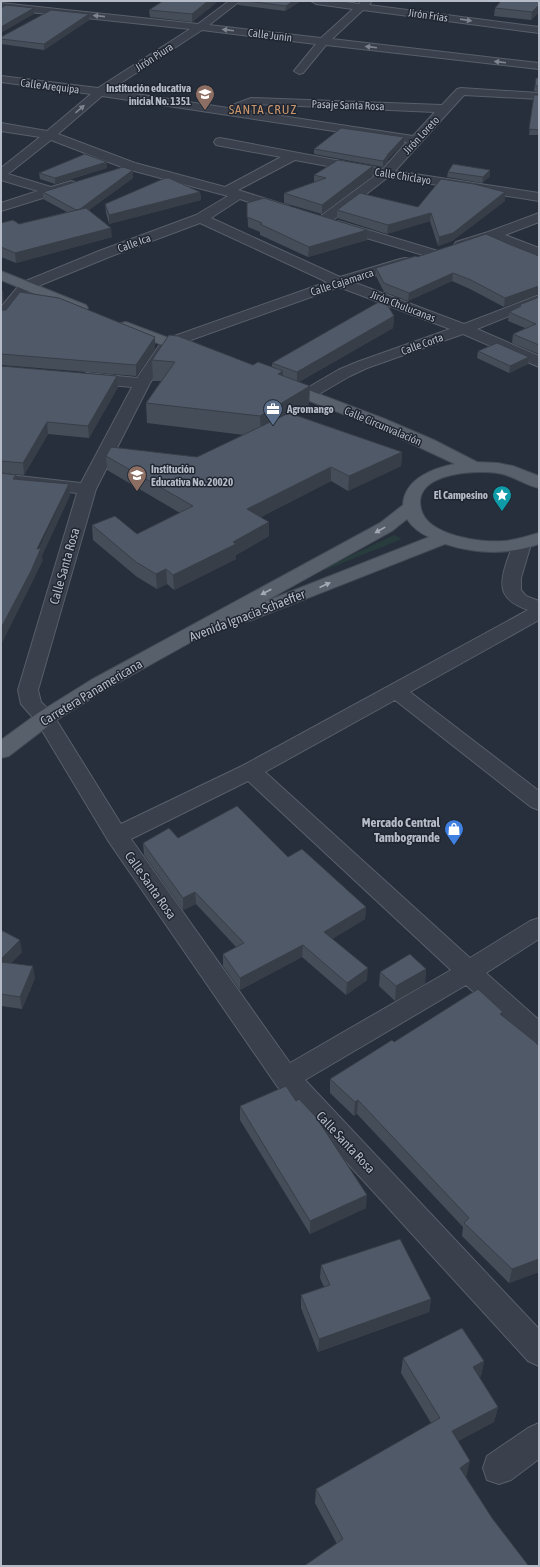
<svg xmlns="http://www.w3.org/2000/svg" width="540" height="1567" font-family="'Asap Condensed',sans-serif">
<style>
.green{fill:#293c3d}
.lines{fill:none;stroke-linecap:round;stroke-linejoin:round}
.street-casing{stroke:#585f6a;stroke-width:2}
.primary-casing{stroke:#434a55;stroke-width:2}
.street{fill:#3a414c;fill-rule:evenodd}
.primary{fill:#58606b;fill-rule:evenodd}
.wall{fill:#454d59}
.shaded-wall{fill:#383e48}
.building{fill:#505967;stroke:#383e48}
.oneway{fill:#7e8590}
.oneway2{fill:#a3aab5}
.labels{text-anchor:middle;stroke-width:3;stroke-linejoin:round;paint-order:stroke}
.far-street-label{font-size:11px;fill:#b6bcc7;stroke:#1f2631}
.far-poi-label{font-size:11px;font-weight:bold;fill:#b6bcc7;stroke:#1f2631;text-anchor:end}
.far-quarter-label{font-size:13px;letter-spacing:1px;fill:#ca976d;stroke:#1f2631}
.street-label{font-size:13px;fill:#b6bcc7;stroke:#1f2631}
.poi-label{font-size:13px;font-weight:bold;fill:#b6bcc7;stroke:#1f2631;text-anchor:end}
</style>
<rect width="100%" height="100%" fill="#262f3b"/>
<path class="green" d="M 394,535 L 402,539 L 325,570 L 322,569 Z"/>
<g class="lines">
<defs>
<g id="street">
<path d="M 229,1 L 240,1 L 209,25 L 321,38 L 353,9 L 316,4 L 311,1 L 339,1 L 359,4 L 361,1 L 372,1 L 369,5 L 539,27 L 539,33 L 363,10 L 332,39 L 539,63 L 539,69 L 326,45 L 303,73 L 299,74 L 294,71 L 316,44 L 202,30 L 110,90 L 413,136 L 435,112 L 252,104 L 239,109 L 235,108 L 233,106 L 235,104 L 251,98 L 442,105 L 457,89 L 461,88 L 539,93 L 539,99 L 464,95 L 395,171 L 539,193 L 539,201 L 388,177 L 328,224 L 318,224 L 316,221 L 318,218 L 376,175 L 295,160 L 238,190 L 289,206 L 291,209 L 289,212 L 279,212 L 240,199 L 211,218 L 340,277 L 400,259 L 405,258 L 410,259 L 412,262 L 410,265 L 353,282 L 464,324 L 539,295 L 539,304 L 477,329 L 539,356 L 539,367 L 463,334 L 367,368 L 350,376 L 314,397 L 308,399 L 302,397 L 300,394 L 302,391 L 338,370 L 357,362 L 450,329 L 339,287 L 174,346 L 150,383 L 96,489 L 38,690 L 41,702 L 52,713 L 121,824 L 242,766 L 528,610 C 500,600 498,587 507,561 C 510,554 511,546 516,540 L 522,539 L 528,540 L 531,544 L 521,578 L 521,590 L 526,596 L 539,601 L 539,620 L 410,692 L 539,791 L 539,810 L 531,807 L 395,700 L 265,772 L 470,958 L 530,921 L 539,918 L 539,939 L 486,973 L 539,1020 L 539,1046 L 530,1043 L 466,985 L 305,1080 L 539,1329 L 539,1366 L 528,1361 L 277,1086 L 109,842 L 37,722 L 21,704 L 18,690 L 77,493 L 1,484 L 1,474 L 81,483 L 132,387 L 87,383 L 81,381 L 79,378 L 81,375 L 87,373 L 137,378 L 163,340 L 327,282 L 200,223 L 109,257 L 31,289 L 6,320 L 1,321 L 1,307 L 21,283 L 99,251 L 196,215 L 228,196 L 127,169 L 51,140 L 8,174 L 51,187 L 71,181 L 75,182 L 77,185 L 75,188 L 1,211 L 1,203 L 38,191 L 1,180 L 1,168 L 40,137 L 1,131 L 1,123 L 47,131 L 91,94 L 1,82 L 1,76 L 98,88 L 190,29 L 1,9 L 1,3 L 198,24 ZM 102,96 L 407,142 L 383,169 L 220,138 L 216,139 L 214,142 L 216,145 L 281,157 L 225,187 L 135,163 L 58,134 ZM 248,781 L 451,970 L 290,1063 L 131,839 Z"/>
<path d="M 539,213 L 539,222 L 505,235 L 539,248 L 539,257 L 492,240 L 461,249 L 456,248 L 454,245 L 456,242 L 488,232 Z"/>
<path d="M 338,221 L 438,251 L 440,254 L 438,257 L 433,258 L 333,228 L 331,225 L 333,222 Z"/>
<path d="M 539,1423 L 539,1459 L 511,1480 L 499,1484 L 487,1480 L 483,1468 L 487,1456 L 528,1428 Z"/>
</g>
<g id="primary">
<path d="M 1,271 L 86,305 L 88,308 L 86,311 L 81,312 L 76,311 L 1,280 Z"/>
<path d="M 126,322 L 198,349 L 201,352 L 198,355 L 193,357 L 188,355 L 121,329 L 119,326 L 121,323 Z"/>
<path d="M 282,380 L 385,419 L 434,440 L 477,462 L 498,463 L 513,466 L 539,476 L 539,488 C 524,485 513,475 497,473 C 474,470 412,473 421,509 C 427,536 482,543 504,541 C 516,540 527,536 539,533 L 539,544 C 508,555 476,554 445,544 L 252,620 L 245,622 L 238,620 L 236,617 L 105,690 L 52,723 L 9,756 L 1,758 L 1,740 L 38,713 L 91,680 L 380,523 L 403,505 C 404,479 433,468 455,464 L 374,426 L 276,388 L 274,385 L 276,382 ZM 407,519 C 412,527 420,533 429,537 L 264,602 L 392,531 Z"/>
</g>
</defs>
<use href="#street" class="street-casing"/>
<use href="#primary" class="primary-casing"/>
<use href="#street" class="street"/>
<use href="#primary" class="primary"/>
</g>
<g class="wall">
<path d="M 163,1 L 217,1 L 217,2 L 192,22 L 150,17 L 149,10 Z"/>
<path d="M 238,1 L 301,1 L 285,11 L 238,5 Z"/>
<path d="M 539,1 L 539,12 L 531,20 L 494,16 L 495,8 Z"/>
<path d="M 89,14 L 89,20 L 44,50 L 1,44 L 1,39 Z"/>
<path d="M 536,78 L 539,78 L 539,92 L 534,91 Z"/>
<path d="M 534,95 L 539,95 L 539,135 L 529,135 Z"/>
<path d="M 404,143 L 388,159 L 388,161 L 383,167 L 314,154 L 314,149 Z"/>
<path d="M 373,166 L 372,176 L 322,214 L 284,203 L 284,193 L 314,183 L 314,175 Z"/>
<path d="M 107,168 L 55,184 L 40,179 L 39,173 Z"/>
<path d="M 490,170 L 490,176 L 482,183 L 447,177 L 448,172 Z"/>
<path d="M 133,178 L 89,210 L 112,237 L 16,263 L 1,257 L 1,223 L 19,224 L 67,212 L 43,199 L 43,192 Z"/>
<path d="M 200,192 L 201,200 L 109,224 L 106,213 L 105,204 Z"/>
<path d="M 505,201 L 452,241 L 438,246 L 430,221 L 387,234 L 337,218 L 337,210 L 418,207 Z"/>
<path d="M 247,203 L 367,230 L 367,240 L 308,257 L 260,235 L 260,232 L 248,227 Z"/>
<path d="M 511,245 L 539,256 L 504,307 L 470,289 L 452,281 L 408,301 L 384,292 L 376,276 L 376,268 L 417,257 Z"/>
<path d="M 539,297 L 539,354 L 512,343 L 513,334 L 525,328 L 508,321 L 509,312 L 518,307 L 519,305 Z"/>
<path d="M 1,310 L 155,349 L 136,376 L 1,365 Z"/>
<path d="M 394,316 L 393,328 L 299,382 L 309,407 L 296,415 L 402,452 L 401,466 L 348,491 L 331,481 L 261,517 L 269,536 L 236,555 L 236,559 L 174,590 L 167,584 L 157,589 L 137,577 L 93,540 L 92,525 L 137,534 L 180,513 L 107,470 L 106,456 L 197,457 L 244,435 L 147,423 L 146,403 L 161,381 L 153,381 L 152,360 L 253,365 L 272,367 L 272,363 Z"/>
<path d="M 478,351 L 529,357 L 528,364 L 509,373 L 477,358 Z"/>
<path d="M 1,366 L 117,376 L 118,387 L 89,438 L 48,434 L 24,475 L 1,473 Z"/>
<path d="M 178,838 L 288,857 L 366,907 L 365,919 L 332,939 L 367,980 L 346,995 L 302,957 L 240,990 L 223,966 L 223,954 L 236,947 L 196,904 L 183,910 L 144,855 L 143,843 Z"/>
<path d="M 1,930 L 22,952 L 11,963 L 35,978 L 22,1009 L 1,1006 Z"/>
<path d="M 426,969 L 425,984 L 395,1001 L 379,986 L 380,972 Z"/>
<path d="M 502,1016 L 539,1046 L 539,1272 L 509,1283 L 462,1236 L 463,1227 L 357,1114 L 354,1116 L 330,1093 L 330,1079 L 394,1042 Z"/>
<path d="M 296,1101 L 366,1208 L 310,1234 L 240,1120 L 240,1106 Z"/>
<path d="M 321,1265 L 431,1299 L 429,1312 L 318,1352 L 301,1308 L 301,1295 L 324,1287 L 320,1278 Z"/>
<path d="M 403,1358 L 484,1361 L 481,1376 L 479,1378 L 498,1407 L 494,1422 L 458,1441 L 467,1475 L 337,1544 L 315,1503 L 316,1489 L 431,1423 L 401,1373 Z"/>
</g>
<g class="shaded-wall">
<path d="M 208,1 L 217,1 L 217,2 L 192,22 L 192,14 Z"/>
<path d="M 293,1 L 301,1 L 285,11 L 286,6 Z"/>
<path d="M 539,5 L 539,12 L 531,20 L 532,12 Z"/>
<path d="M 34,8 L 34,14 L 1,33 L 1,27 Z"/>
<path d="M 89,14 L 89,20 L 44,50 L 44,44 Z"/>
<path d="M 404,137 L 404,143 L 388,159 L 388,161 L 383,167 L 383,161 L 387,155 Z"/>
<path d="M 107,162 L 107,168 L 55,184 L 55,178 Z"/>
<path d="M 373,166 L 372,176 L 322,214 L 322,205 Z"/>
<path d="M 133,170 L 133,178 L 78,218 L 78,211 Z"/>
<path d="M 490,170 L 490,176 L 482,183 L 483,177 Z"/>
<path d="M 200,192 L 201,200 L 109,224 L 109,215 Z"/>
<path d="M 505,192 L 505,201 L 452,241 L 438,246 L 439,237 Z"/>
<path d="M 431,213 L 430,221 L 387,234 L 388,225 Z"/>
<path d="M 111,228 L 112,237 L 16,263 L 15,253 Z"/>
<path d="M 367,230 L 367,240 L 308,257 L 309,247 Z"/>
<path d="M 453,273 L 452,281 L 408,301 L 409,293 Z"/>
<path d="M 539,286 L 539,294 L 504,307 L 505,298 Z"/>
<path d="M 3,290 L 4,301 L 1,305 L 1,292 Z"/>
<path d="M 394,316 L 393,328 L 297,383 L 297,372 Z"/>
<path d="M 155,337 L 155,349 L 136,376 L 136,365 Z"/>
<path d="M 529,357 L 528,364 L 509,373 L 510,366 Z"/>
<path d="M 283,371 L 283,392 L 278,374 Z"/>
<path d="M 117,376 L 118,387 L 89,438 L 88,426 Z"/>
<path d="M 310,386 L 309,407 L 261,437 L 260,416 Z"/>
<path d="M 47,422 L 48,434 L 24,475 L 23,463 Z"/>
<path d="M 402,452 L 401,466 L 348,491 L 349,476 Z"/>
<path d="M 331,467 L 331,481 L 247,524 L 247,509 Z"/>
<path d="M 69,484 L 70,496 L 42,556 L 43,560 L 32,583 L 2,643 L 2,650 L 1,652 L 1,628 Z"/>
<path d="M 269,522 L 269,536 L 236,555 L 236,559 L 174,590 L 173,575 Z"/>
<path d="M 166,569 L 167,584 L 157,589 L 156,574 Z"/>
<path d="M 195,892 L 196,904 L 183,910 L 183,898 Z"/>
<path d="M 366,907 L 365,919 L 324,944 L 324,932 Z"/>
<path d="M 20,940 L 22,952 L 1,973 L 1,959 Z"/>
<path d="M 303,945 L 302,957 L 240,990 L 240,978 Z"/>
<path d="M 33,966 L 35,978 L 22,1009 L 20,997 Z"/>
<path d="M 368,968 L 367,980 L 346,995 L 347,983 Z"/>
<path d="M 426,969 L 425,984 L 395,1001 L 396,986 Z"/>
<path d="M 358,1100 L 357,1114 L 354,1116 L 355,1102 Z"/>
<path d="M 367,1195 L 366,1208 L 310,1234 L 310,1221 Z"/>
<path d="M 539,1259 L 539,1272 L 509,1283 L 512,1269 Z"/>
<path d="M 431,1299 L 429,1312 L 318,1352 L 319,1339 Z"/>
<path d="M 484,1361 L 481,1376 L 470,1383 L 473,1367 Z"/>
<path d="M 498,1407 L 494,1422 L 449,1446 L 452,1431 Z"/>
<path d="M 470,1461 L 467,1475 L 457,1483 L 460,1468 Z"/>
</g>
<g class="building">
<path d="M 163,1 L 208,1 L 192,14 L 149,10 Z"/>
<path d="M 247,1 L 293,1 L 286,6 Z"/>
<path d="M 501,1 L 539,1 L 539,5 L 532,12 L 495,8 Z"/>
<path d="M 6,5 L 34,8 L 1,27 L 1,8 Z"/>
<path d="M 51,10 L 89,14 L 44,44 L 1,39 L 1,37 Z"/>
<path d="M 536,78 L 539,78 L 539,86 L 535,86 Z"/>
<path d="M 534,95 L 539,95 L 539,130 L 529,129 Z"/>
<path d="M 341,128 L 404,137 L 387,155 L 388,155 L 383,161 L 314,149 Z"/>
<path d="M 85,154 L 107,162 L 55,178 L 39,173 Z"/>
<path d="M 338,160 L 373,166 L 322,205 L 284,193 L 326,178 L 314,175 Z"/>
<path d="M 453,164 L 490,170 L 483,177 L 448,172 Z"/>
<path d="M 123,167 L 133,170 L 80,209 L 76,210 L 43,192 Z"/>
<path d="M 165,178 L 169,178 L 200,192 L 109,215 L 105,204 Z"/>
<path d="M 441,179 L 474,184 L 505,192 L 453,233 L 439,237 L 431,213 L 388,225 L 337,210 L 360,193 L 418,207 Z"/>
<path d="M 264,198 L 367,230 L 309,247 L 260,224 L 262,223 L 247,217 L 247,203 Z"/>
<path d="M 86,208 L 111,228 L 15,253 L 1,247 L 1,223 L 13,220 L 19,224 Z"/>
<path d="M 486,234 L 511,245 L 539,256 L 539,286 L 505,298 L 471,280 L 453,273 L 409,293 L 384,283 L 376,268 L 416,256 L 417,257 Z"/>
<path d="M 20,292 L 59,298 L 155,337 L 136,365 L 1,354 L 1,310 L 6,310 Z"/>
<path d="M 539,297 L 539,345 L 513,334 L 536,324 L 509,312 L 521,306 L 519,305 Z"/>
<path d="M 384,299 L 394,316 L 297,372 L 272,363 Z"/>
<path d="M 169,335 L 178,336 L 253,365 L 258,362 L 283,371 L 278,374 L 310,386 L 260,416 L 146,403 L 175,362 L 152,360 Z"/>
<path d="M 497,343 L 529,357 L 510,366 L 478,351 Z"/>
<path d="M 1,366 L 117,376 L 88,426 L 47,422 L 23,463 L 1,461 Z"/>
<path d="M 289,413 L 402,452 L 349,476 L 331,467 L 247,509 L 269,522 L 233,542 L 236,544 L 173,575 L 166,569 L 156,574 L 136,562 L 92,525 L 115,516 L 137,534 L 193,506 L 106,456 L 111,447 L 197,457 Z"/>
<path d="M 1,473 L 16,475 L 13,479 L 69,484 L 37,549 L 41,548 L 31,571 L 1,628 Z"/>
<path d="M 237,806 L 288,857 L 302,849 L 366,907 L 324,932 L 368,968 L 347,983 L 303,945 L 240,978 L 223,954 L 244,943 L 195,892 L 183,898 L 143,843 L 169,828 L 178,838 Z"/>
<path d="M 1,930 L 20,940 L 1,959 Z"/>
<path d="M 410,954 L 426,969 L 396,986 L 380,972 Z"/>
<path d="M 1,962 L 33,966 L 20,997 L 1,994 Z"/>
<path d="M 478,989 L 503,1012 L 500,1014 L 534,1041 L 539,1046 L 539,1259 L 512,1269 L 464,1223 L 469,1218 L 358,1100 L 355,1102 L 330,1079 L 392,1040 L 394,1042 Z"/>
<path d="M 286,1086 L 296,1101 L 299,1099 L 316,1117 L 367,1195 L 310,1221 L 240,1106 Z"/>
<path d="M 400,1239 L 431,1299 L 319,1339 L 301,1295 L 330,1285 L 321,1265 Z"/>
<path d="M 462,1328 L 484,1361 L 473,1367 L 498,1407 L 452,1431 L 470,1461 L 460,1468 L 492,1518 L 528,1565 L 527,1566 L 304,1566 L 343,1539 L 316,1489 L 440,1418 L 403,1358 Z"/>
</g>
<defs><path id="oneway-solid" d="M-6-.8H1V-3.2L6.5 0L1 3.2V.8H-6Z"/></defs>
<g class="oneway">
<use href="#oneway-solid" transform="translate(99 16) rotate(-174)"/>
<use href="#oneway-solid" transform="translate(466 20) rotate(8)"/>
<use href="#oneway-solid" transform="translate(228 30) rotate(-173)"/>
<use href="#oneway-solid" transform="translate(371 47) rotate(-173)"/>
<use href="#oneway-solid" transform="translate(500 62) rotate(-173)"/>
<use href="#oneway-solid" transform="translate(80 109) rotate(-41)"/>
</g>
<g class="oneway2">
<use href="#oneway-solid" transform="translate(380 530) rotate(151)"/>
<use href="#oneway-solid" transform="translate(325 585) rotate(-24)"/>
<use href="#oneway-solid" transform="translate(266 592) rotate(152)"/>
</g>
<defs>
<symbol id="school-pin" viewBox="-11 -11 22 30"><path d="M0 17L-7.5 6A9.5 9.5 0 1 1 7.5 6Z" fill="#8d6e63" stroke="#1f2631"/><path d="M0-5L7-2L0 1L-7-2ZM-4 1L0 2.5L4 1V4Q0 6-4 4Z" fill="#fff"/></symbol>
<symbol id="office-pin" viewBox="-11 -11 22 30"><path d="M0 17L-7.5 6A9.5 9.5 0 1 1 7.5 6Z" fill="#5c6f8a" stroke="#1f2631"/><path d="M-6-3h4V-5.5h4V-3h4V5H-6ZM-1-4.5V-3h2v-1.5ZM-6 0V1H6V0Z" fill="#fff"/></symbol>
<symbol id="sight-pin" viewBox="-11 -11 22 30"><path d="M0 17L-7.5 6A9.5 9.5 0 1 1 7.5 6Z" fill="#0f9aa8" stroke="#1f2631"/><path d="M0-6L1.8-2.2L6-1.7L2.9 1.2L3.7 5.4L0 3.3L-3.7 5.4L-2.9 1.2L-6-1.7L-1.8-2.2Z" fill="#fff"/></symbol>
<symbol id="shop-pin" viewBox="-11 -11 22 30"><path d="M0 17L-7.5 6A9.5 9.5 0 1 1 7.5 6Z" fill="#3f7fe0" stroke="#1f2631"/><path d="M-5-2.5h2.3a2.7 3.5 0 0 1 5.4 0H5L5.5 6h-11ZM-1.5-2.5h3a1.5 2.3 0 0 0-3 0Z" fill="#fff"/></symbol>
</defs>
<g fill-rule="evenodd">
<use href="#school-pin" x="194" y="83" width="22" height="30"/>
<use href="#office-pin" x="262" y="398" width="22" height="30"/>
<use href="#school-pin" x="126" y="464" width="22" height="30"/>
<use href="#sight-pin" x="491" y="484" width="22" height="30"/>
<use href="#shop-pin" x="443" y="818" width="22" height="30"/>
</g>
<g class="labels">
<g class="far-street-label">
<text transform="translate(428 15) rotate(8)" y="4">Jirón Frías</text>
<text transform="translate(270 35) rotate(7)" y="4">Calle Junín</text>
<text transform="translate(154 57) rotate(-33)" y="4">Jirón Piura</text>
<text transform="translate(50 86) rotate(7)" y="4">Calle Arequipa</text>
<text transform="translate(348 105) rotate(2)" y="4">Pasaje Santa Rosa</text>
<text transform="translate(421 135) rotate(-47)" y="4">Jirón Loreto</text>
<text transform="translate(403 176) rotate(9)" y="4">Calle Chiclayo</text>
<text transform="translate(134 243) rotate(-20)" y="4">Calle Ica</text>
<text transform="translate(342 282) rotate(-18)" y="4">Calle Cajamarca</text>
<text transform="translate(403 306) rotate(21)" y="4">Jirón Chulucanas</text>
<text transform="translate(422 344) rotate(-20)" y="4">Calle Corta</text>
<text transform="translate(383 426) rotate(23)" y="4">Calle Circunvalación</text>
</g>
<g class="far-poi-label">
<text x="191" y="92">Institución educativa<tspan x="191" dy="13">inicial No. 1351</tspan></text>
<text x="287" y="413" text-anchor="start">Agromango</text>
<text x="151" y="473" text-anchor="start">Institución<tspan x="151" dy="13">Educativa No. 20020</tspan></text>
<text x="488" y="499">El Campesino</text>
</g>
<g class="far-quarter-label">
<text x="263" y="114">SANTA CRUZ</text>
</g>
<g class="street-label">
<text transform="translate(64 566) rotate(-74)" y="5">Calle Santa Rosa</text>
<text transform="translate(247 615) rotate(-21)" y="5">Avenida Ignacia Schaeffer</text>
<text transform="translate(91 692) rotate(-31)" y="5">Carretera Panamericana</text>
<text transform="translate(151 885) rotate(55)" y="5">Calle Santa Rosa</text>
<text transform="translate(346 1142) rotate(47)" y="5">Calle Santa Rosa</text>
</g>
<g class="poi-label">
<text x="440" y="827">Mercado Central<tspan x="440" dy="15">Tambogrande</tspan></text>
</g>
</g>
<rect width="540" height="1567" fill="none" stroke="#b6bcc7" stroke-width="4"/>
</svg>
